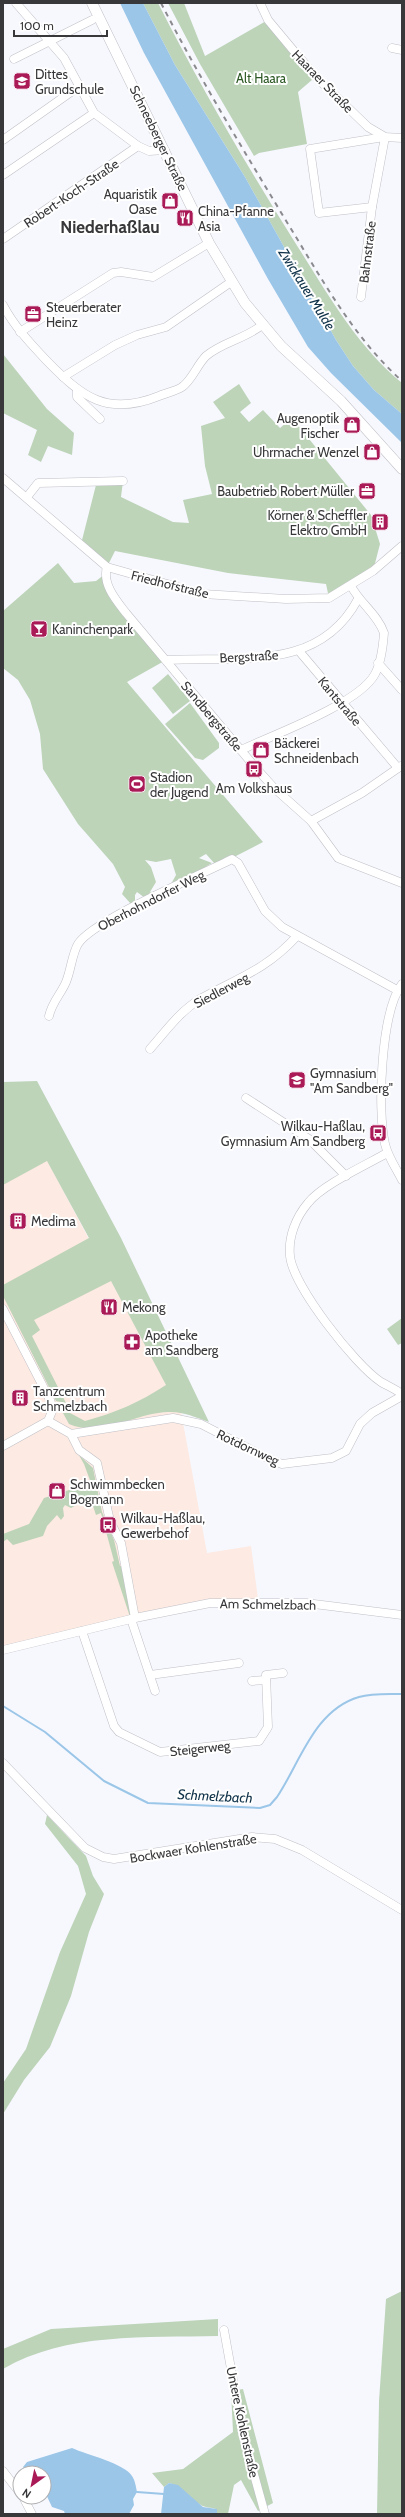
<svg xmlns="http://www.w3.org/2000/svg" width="405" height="2517" font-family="Cabin,sans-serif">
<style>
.commercial{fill:#fdeae2}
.green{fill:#bdd4b9}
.water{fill:#9bc6e8}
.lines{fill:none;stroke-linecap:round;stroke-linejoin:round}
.stream{stroke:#9bc6e8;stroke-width:2}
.minor-casing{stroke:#c0c0c7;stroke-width:9}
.major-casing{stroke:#c0c0c7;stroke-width:11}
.minor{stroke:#fff;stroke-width:8}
.major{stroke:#fff;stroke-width:10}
.rail{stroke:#8b8b8f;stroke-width:2;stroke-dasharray:5 5;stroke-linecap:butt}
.labels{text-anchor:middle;stroke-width:4;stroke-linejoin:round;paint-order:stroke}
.poi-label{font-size:13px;fill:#38383b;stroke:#fff;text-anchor:start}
.park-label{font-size:13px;fill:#2b5823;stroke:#fff}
.street-label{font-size:13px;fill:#38383b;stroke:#fff}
.water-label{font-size:14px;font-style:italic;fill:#0f3249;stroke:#fff}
.district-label{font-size:17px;font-weight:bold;fill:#38383b;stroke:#fff}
</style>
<rect width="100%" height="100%" fill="#f7f8fe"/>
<path class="commercial" d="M 16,1102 L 181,1412 L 207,1553 L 251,1546 L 258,1599 L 210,1603 L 3,1650 L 3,1104 Z"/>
<g class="green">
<path d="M 143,3 L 158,3 C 200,86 247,166 296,244 C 328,294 356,345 402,383 L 402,414 L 374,390 L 353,366 L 336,340 L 245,177 L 175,65 Z"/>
<path d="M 168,3 L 184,3 L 205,56 L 266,21 L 313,79 L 298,92 L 307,144 L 259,153 L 254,156 L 200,64 Z"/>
<path d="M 3,354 L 47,409 L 74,433 L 72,455 L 48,446 L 41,462 L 28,455 L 37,430 L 3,413 Z"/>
<path d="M 239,384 L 251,403 L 240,412 L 249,422 L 263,410 L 280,428 L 292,418 L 371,515 L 380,544 L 373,571 L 329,598 L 326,584 L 228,573 L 115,551 L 107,567 L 81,544 L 97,481 L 123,481 L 121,497 L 173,522 L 189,523 L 183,500 L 212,494 L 205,466 L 201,426 L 225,418 L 213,402 Z"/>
<path d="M 58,563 L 74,583 L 96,581 L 105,574 L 110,591 L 166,660 L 127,682 L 263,842 L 236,856 L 232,856 L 215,864 L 206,854 L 199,858 L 212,863 L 202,869 L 204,872 L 171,884 L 176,875 L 171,859 L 156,862 L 145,860 L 151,867 L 156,882 L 150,892 L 160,891 L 145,898 L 137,892 L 135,895 L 135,903 L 131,904 L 122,894 L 125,887 L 113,864 L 78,824 L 43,769 L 40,734 L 30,700 L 18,680 L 3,668 L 3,611 Z"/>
<path d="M 168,674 L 190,701 L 173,714 L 152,688 Z"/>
<path d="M 190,703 L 219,743 L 219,748 L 203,760 L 195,758 L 165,724 Z"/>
<path d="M 37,1081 L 121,1238 L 209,1422 C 195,1417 182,1411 168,1412 C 135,1413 101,1438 69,1424 L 63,1413 L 70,1413 L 85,1421 C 115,1413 140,1402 166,1385 L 111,1281 L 34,1320 L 40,1330 L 32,1336 L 66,1403 L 56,1401 L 3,1296 L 3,1285 L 89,1238 L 47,1161 L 3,1185 L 3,1082 Z"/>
<path d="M 402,1318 L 402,1343 L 398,1345 L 387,1329 Z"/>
<path d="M 72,1443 L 81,1457 L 93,1468 L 102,1512 L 114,1540 L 120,1566 L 123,1566 L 125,1587 L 132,1613 L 130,1617 L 112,1562 L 114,1561 L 101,1513 L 96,1515 L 91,1500 L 87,1499 L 71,1508 L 65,1505 L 63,1508 L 64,1516 L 61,1520 L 57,1515 L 47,1526 L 43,1536 L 13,1545 L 7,1539 L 3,1542 L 3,1534 L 29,1524 L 44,1498 L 91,1483 L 84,1464 Z"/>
<path d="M 47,1815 L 86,1856 L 93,1876 L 104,1894 L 89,1932 L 71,1996 L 50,2047 L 24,2080 L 3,2114 L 3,2083 L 26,2049 L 60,1952 L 86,1894 L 78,1866 L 45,1824 Z"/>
<path d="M 402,2291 L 402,2514 L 377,2514 L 379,2401 L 386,2299 Z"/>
<path d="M 218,2319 L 218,2336 C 147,2338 66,2332 3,2369 L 3,2349 L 51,2329 Z"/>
<path d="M 243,2389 L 273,2503 L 258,2511 L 241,2480 L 234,2485 L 228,2514 L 217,2514 L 216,2509 C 211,2507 205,2508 201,2505 C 189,2498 183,2486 169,2483 L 164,2487 L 152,2473 L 183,2469 L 233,2432 L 231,2391 Z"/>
</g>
<g class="water">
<path d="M 120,3 L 143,3 L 175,65 L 245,177 L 336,340 L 353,366 L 374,390 L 402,414 L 402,443 L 331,373 L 308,347 L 268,279 L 144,53 Z"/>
<path d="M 72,2448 C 87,2455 124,2463 132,2476 C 135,2480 136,2487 137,2492 L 133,2499 L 134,2505 L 129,2514 L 65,2514 L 64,2511 L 52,2507 L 44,2490 L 44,2473 L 27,2473 L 23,2467 L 27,2462 Z"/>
<path d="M 169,2483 L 178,2485 L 203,2507 L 217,2509 L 217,2514 L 161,2514 L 164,2487 Z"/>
</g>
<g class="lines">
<g class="stream">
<path d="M 3,1706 L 45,1732 L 104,1781 L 148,1803 L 260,1808 L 270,1805 L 277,1797 C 300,1763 314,1710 359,1697 C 372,1693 388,1694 402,1694"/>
<path d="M 137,2492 L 164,2494"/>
</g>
<defs>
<g id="minor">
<path d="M 16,3 L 64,58 L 94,113 L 138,146 L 149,151 L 165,150"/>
<path d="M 260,3 L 268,20 L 293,50 L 317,78 L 368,127 L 385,137 L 402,138"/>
<path d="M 392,48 L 402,50"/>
<path d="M 14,59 L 92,20"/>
<path d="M 3,140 L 78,87"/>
<path d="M 3,175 L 94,113"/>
<path d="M 372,207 L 319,213 L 310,149 L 384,137"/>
<path d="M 3,239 L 138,146"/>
<path d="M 361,297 L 372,207 L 385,137"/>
<path d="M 3,305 C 14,326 30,343 46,360 C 82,397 107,417 159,396 C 166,393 176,391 182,387 C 192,380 197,365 206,356 C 222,342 245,339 262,325"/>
<path d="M 20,332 L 113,273 L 121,272 L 153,277 L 209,243"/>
<path d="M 63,377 L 115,345 L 137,335 L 166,327 L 231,282"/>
<path d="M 77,389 L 77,397 L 100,419"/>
<path d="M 3,478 L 107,567 L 203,594 L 286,599 L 329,598 L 373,571 L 402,546"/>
<path d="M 27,497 L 38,483 L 123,481"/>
<path d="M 107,567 C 102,584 116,600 126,613 L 255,767 L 274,788 L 311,821 L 338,858 L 402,883"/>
<path d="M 299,651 L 398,768"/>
<path d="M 166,660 C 237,656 319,673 358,599"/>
<path d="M 378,663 L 402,690"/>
<path d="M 241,750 C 273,735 359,704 375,674 C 381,663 383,646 384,633 C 378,615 360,603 351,586"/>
<path d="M 311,821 L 362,793 L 401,766"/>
<path d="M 402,984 C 381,1011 377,1110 385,1144 C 388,1157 396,1168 402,1180"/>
<path d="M 49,1016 C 52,1002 61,994 66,982 C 71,970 72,954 78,944 C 93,920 201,875 232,859 L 238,863 L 265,911 L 282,927 L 397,990"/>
<path d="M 150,1049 C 166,1031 179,1012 200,999 C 238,978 266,970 297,936"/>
<path d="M 246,1098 L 309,1139 L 346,1176"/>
<path d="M 387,1153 C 366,1165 322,1185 308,1203 C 296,1217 288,1237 290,1256 C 293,1286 355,1365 381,1382 C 388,1386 395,1389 402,1394"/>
<path d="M 3,1309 L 50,1400 L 53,1409 L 48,1421 L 3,1446"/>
<path d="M 48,1421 L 71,1434 L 79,1450 L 97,1463 L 110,1521 L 121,1543 L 135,1618"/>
<path d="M 71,1434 L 173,1418 L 201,1424 L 269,1459 L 282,1464 L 290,1463 L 332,1458 L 346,1451 L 360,1424 L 372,1413 L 402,1396"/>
<path d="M 131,1619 L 155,1691"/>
<path d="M 82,1631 L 114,1726 L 119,1732 L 160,1752 L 259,1741 L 268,1727 L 266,1675 L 283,1673"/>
<path d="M 3,1650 L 135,1618 L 210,1603 L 306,1603 L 402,1615"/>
<path d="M 150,1675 L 239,1663"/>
<path d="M 252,1681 L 266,1680"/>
<path d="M 3,1763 L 85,1848 L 103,1857 L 114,1859 L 252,1837 L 275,1839 L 302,1850 L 402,1910"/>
<path d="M 224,2330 L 243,2435 L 265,2514"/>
<path d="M 3,2471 L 20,2493"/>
<path d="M 23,2497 L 32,2514"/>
</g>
<path id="major" d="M 92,3 L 209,243 L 245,303 L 281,346 L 341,401 L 402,469"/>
</defs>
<use href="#minor" class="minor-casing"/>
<use href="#major" class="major-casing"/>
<use href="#minor" class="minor"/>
<use href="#major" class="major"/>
<path class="rail" d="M 161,3 C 200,79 244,151 288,224 C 322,279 353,337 402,381"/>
</g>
<defs>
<symbol id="school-square" viewBox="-11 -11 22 22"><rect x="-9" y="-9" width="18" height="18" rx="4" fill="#a91a57" stroke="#fff"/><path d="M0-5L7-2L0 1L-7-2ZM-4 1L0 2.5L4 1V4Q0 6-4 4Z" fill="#fff"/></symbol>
<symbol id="shop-square" viewBox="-11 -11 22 22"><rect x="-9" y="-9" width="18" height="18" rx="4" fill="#a91a57" stroke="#fff"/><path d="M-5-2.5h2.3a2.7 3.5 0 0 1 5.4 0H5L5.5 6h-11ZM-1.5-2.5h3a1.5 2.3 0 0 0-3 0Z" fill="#fff"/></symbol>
<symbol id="restaurant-square" viewBox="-11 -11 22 22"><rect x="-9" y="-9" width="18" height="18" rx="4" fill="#a91a57" stroke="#fff"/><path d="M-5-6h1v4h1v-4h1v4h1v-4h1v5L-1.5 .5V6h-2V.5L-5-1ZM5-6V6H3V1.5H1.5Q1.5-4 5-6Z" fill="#fff"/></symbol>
<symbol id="office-square" viewBox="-11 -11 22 22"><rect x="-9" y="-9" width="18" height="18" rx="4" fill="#a91a57" stroke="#fff"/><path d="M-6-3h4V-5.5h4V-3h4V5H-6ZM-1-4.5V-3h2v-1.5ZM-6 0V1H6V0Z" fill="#fff"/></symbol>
<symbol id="building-square" viewBox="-11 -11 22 22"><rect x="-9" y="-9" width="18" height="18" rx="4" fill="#a91a57" stroke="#fff"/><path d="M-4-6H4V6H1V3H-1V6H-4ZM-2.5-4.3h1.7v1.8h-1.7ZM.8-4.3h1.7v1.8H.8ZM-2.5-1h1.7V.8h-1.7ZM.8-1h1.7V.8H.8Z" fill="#fff"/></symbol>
<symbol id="bar-square" viewBox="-11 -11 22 22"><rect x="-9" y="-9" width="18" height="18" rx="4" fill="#a91a57" stroke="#fff"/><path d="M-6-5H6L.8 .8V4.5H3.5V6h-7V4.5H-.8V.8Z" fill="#fff"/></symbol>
<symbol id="bus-square" viewBox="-11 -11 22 22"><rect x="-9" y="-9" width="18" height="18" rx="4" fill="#a91a57" stroke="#fff"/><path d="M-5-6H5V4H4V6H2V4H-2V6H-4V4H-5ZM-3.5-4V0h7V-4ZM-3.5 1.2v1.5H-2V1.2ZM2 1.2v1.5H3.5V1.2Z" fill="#fff"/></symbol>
<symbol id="stadium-square" viewBox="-11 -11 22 22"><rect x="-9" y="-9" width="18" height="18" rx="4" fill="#a91a57" stroke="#fff"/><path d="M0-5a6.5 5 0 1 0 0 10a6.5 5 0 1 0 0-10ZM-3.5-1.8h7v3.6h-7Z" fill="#fff"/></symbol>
<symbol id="pharmacy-square" viewBox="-11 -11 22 22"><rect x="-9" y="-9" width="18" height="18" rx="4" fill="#a91a57" stroke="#fff"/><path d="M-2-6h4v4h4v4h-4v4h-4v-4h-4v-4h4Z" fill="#fff"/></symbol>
</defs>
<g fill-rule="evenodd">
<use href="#school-square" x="12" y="71" width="20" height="20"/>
<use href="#shop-square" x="160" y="191" width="20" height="20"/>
<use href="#restaurant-square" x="175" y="208" width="20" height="20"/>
<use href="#office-square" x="23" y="304" width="20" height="20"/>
<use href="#shop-square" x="342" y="415" width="20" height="20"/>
<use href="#shop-square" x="362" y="442" width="20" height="20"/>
<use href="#office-square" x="357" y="481" width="20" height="20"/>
<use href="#building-square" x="370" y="512" width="20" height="20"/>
<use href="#bar-square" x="29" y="619" width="20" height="20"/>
<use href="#shop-square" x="251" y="740" width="20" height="20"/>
<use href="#bus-square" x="244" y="759" width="20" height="20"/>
<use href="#stadium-square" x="127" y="774" width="20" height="20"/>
<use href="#school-square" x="287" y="1070" width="20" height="20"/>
<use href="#bus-square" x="368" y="1123" width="20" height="20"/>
<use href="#building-square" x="8" y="1211" width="20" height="20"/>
<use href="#restaurant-square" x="99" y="1297" width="20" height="20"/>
<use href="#pharmacy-square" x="122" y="1332" width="20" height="20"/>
<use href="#building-square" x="10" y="1388" width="20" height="20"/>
<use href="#shop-square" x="47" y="1481" width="20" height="20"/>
<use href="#bus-square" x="98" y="1515" width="20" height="20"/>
</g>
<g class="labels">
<g class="poi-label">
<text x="35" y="79">Dittes<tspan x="35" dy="15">Grundschule</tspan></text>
<text x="157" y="199" text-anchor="end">Aquaristik<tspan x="157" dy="15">Oase</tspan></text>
<text x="198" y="216">China-Pfanne<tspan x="198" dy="15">Asia</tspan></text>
<text x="46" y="312">Steuerberater<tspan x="46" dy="15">Heinz</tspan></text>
<text x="339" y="423" text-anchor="end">Augenoptik<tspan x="339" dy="15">Fischer</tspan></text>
<text x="359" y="457" text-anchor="end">Uhrmacher Wenzel</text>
<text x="354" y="496" text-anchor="end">Baubetrieb Robert Müller</text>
<text x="367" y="520" text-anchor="end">Körner &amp; Scheffler<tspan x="367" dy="15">Elektro GmbH</tspan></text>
<text x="52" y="634">Kaninchenpark</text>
<text x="274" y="748">Bäckerei<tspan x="274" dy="15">Schneidenbach</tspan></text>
<text x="150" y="782">Stadion<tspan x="150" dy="15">der Jugend</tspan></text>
<text x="254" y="793" text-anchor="middle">Am Volkshaus</text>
<text x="310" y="1078">Gymnasium<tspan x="310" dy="15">"Am Sandberg"</tspan></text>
<text x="365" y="1131" text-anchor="end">Wilkau-Haßlau,<tspan x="365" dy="15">Gymnasium Am Sandberg</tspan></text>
<text x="31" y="1226">Medima</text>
<text x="122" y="1312">Mekong</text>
<text x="145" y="1340">Apotheke<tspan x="145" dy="15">am Sandberg</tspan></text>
<text x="33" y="1396">Tanzcentrum<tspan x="33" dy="15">Schmelzbach</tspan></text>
<text x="70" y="1489">Schwimmbecken<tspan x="70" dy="15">Bogmann</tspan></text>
<text x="121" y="1523">Wilkau-Haßlau,<tspan x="121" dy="15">Gewerbehof</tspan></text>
</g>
<g class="park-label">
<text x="261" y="83">Alt Haara</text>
</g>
<g class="street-label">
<text transform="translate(323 81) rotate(46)" y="5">Haaraer Straße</text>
<text transform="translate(159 138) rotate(64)" y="5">Schneeberger Straße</text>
<text transform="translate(71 193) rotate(-34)" y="5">Robert-Koch-Straße</text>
<text transform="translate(367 252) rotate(-83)" y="5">Bahnstraße</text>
<text transform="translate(170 584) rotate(14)" y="5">Friedhofstraße</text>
<text transform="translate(249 656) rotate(-3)" y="5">Bergstraße</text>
<text transform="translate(340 701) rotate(50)" y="5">Kantstraße</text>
<text transform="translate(212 716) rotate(50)" y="5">Sandbergstraße</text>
<text transform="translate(151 900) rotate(-27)" y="5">Oberhohndorfer Weg</text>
<text transform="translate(221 990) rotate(-28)" y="5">Siedlerweg</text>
<text transform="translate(248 1447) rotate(25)" y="5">Rotdornweg</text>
<text transform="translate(268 1604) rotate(1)" y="5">Am Schmelzbach</text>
<text transform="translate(200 1748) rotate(-6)" y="5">Steigerweg</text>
<text transform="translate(193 1848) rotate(-9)" y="5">Bockwaer Kohlenstraße</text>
<text transform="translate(243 2422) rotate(78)" y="5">Untere Kohlenstraße</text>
</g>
<g class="water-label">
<text transform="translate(307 289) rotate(58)" y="5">Zwickauer Mulde</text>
<text transform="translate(215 1796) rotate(3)" y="5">Schmelzbach</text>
</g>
<g class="district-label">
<text x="110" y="233">Niederhaßlau</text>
</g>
</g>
<rect width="405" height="2517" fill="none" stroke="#38383b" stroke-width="8"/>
<g transform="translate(32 2485) rotate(213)"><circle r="19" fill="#ffffff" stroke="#afafb1"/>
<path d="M0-3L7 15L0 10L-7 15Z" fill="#a91a57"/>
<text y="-6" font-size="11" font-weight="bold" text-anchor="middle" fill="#38383b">N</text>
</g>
<path d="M14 30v6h93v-6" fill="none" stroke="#38383b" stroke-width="2"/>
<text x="20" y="30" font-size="12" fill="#38383b" stroke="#ffffff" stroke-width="3" paint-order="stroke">100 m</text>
</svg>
